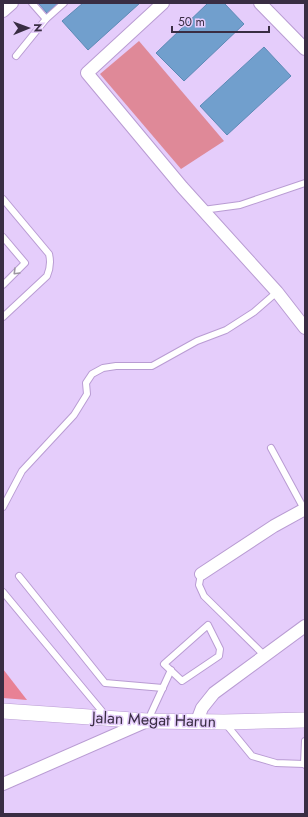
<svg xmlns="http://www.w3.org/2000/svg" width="308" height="817" font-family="Jost,sans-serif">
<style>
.green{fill:#df8998}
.forest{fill:#e88195}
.building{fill:#719fcd;stroke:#5c8ab6}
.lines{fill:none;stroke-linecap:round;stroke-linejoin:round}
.service-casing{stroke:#b99cd3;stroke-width:8}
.minor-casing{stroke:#b99cd3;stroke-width:14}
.tertiary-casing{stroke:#b99cd3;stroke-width:16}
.service{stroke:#fff;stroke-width:6}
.minor{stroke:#fff;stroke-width:12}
.tertiary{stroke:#fff;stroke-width:15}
.oneway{stroke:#9c96a1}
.labels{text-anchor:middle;stroke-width:3;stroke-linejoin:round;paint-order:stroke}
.street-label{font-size:16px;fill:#392d43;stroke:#e5cdfb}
</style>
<rect width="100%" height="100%" fill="#e5cdfb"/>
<path class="green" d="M 139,41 L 224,141 L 181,169 L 100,74 Z"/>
<path class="forest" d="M 3,669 L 27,700 L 3,698 Z"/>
<g class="building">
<path d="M 38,3 L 59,3 L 47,13 Z"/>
<path d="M 83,3 L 140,3 L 88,50 L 62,21 Z"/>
<path d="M 208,3 L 224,3 L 244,24 L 184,81 L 156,53 Z"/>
<path d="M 264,47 L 291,76 L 227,135 L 200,106 Z"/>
</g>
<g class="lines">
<defs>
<g id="service">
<path d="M 32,3 L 46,19"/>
<path d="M 16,56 L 46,19 L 64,3"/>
<path d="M 3,199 L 49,254 C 51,262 50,269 47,276 L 3,317"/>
<path d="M 203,210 L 240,205 L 305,183"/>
<path d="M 3,237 L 25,263 L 3,285"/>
<path d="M 271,448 L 304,509"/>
<path d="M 3,507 L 22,471 L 74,415 L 87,394 L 86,383 L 92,374 L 103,368 L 116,366 L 152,366 L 197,341 L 226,330 L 254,312 L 277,292"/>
<path d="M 201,574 L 199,585 L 204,596 L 265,656"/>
<path d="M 19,576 L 105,683 L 163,688"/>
<path d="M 3,592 L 106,716"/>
<path d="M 208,625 L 220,649 L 219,656 L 182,681 L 164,664 Z"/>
<path d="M 148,720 L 171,670"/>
<path d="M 225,723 L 252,756 L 276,763 L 304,764 L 305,765"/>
<path d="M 304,764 L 305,741"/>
</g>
<g id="minor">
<path d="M 163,3 L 87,73 L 182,187 L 277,292 L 305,328"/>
<path d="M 260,3 L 305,49"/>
<path d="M 3,11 L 12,3"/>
<path d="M 201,574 L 274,526 L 305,509"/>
<path d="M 197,721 L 202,708 L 214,693 L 305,626"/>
<path d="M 3,784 L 147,721"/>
</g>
<path id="tertiary" d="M 3,711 L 147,721 L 224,722 L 305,720"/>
</defs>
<use href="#service" class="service-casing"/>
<use href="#minor" class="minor-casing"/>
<use href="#tertiary" class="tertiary-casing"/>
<use href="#service" class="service"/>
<use href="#minor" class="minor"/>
<use href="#tertiary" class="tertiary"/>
</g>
<defs><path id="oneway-chevron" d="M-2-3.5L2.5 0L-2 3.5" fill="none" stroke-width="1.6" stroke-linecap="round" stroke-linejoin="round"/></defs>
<use class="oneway" href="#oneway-chevron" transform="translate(16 272) rotate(135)"/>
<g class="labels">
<g class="street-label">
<text transform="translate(154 719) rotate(2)" y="6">Jalan Megat Harun</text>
</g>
</g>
<rect width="308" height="817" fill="none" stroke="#392d43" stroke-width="8"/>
<g transform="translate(28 28) rotate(89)" stroke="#e5cdfb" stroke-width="3" paint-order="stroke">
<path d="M0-3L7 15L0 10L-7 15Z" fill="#392d43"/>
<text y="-6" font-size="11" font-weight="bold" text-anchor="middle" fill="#392d43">N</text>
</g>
<path d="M172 26v6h97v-6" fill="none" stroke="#392d43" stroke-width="2"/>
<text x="178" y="26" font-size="12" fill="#392d43" stroke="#e5cdfb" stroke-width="3" paint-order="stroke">50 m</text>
</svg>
